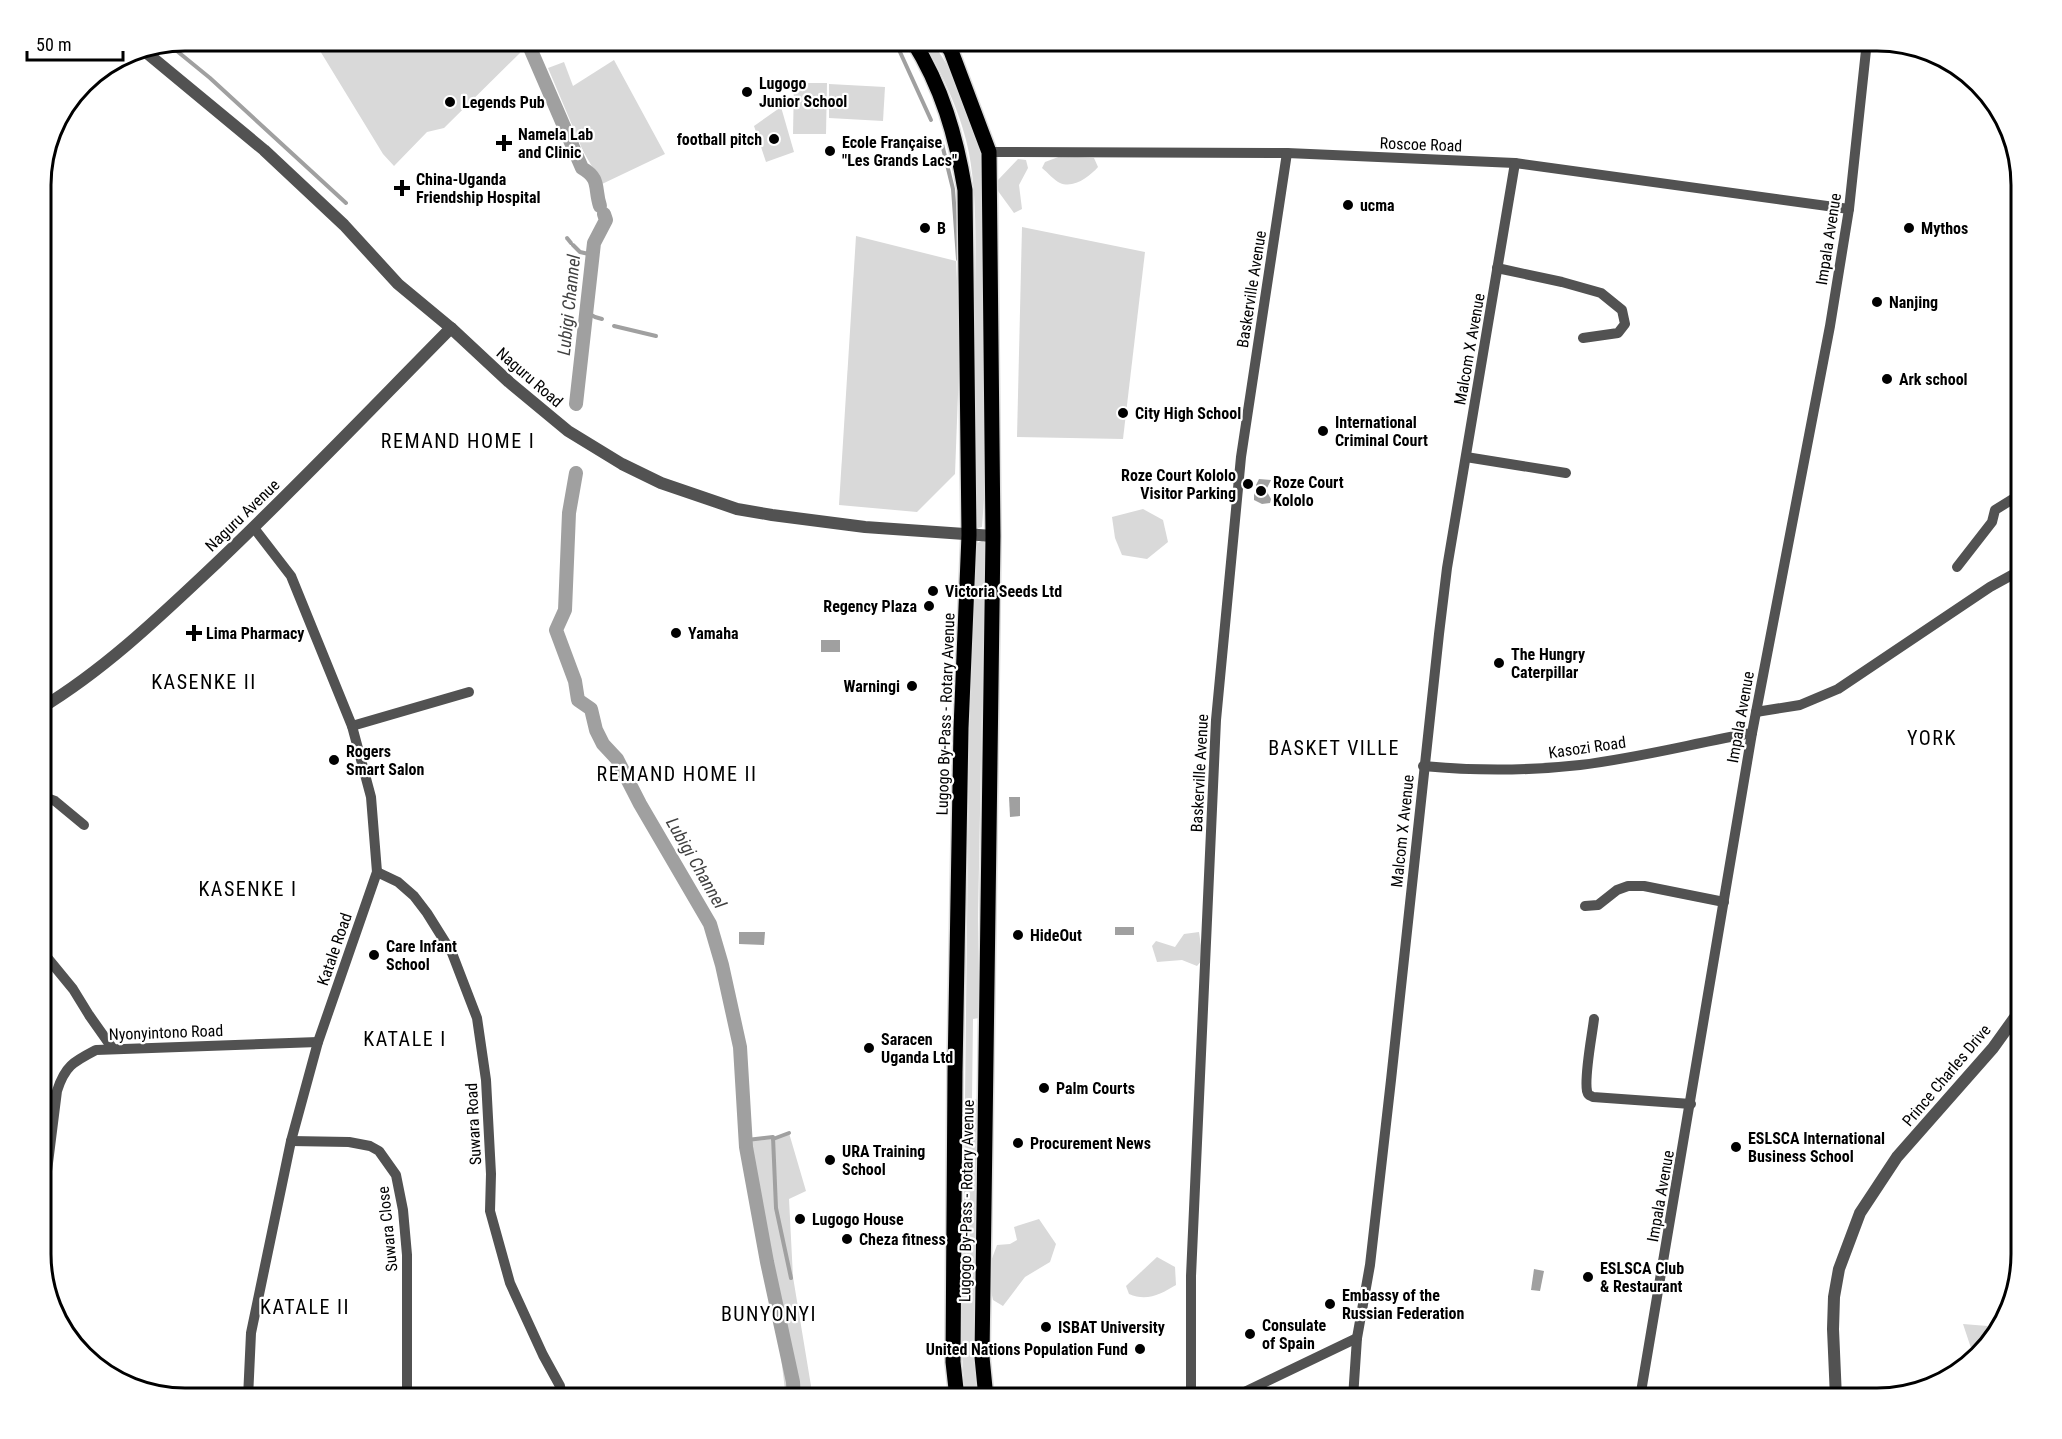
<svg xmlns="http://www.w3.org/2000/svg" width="2062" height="1439" font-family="'Roboto Condensed',sans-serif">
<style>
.green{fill:#d9d9d9}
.water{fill:#a0a0a0}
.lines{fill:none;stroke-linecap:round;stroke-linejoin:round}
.stream{stroke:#a0a0a0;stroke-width:4}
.canal{stroke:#a0a0a0;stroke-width:14}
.primary-casing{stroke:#dbdbdb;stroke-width:18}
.minor{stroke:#525252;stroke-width:10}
.tertiary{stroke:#525252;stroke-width:12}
.primary{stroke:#000;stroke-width:15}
.poi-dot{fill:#000;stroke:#fff;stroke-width:2}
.labels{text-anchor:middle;stroke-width:4.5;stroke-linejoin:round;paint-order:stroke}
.poi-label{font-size:16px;font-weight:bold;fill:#000;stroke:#fff;text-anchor:start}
.street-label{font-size:16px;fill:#000;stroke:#fff}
.water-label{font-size:18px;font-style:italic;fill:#414141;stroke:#fff}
.quarter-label{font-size:20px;letter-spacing:1.5px;fill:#000;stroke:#fff}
.rim{fill:none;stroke:#000;stroke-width:3}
</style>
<rect width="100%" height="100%" fill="#fff"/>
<g class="green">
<path d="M 314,41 L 515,41 L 520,53 L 444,128 L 427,132 L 394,166 L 383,154 Z"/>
<path d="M 922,41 L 932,41 L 949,68 L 978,137 L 983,171 L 986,471 L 982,527 L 978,528 L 974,526 C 975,452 975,377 975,303 C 975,254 978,202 969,153 C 963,119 941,69 922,41 Z"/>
<path d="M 614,60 L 665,154 L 602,184 L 583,151 L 548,68 L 564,62 L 573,86 Z"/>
<path d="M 794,83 L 827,83 L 826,134 L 793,134 Z"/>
<path d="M 829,84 L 885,87 L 883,121 L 829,118 Z"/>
<path d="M 781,107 L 794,152 L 766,162 L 754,126 Z"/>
<path d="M 1061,156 L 1094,158 L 1098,167 C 1090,176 1074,189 1060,183 C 1054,180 1047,172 1042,168 L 1045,162 Z"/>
<path d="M 1018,159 L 1026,160 L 1028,168 L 1019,185 L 1022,209 L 1014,213 L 998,191 L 998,180 Z"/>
<path d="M 1022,227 L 1145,252 L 1123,439 L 1017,437 Z"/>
<path d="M 856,236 L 956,261 L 960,341 L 955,474 L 917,512 L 839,505 Z"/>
<path d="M 1143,509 L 1163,520 L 1168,542 L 1147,559 L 1122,555 L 1115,538 L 1112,517 Z"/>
<path d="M 982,541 L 985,542 L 978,921 L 979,1018 L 973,1019 L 972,1099 L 979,1100 L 974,1355 L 977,1398 L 965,1398 L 961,1341 L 963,1274 L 971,576 L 972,545 Z"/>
<path d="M 1199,932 L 1203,959 L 1197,966 L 1182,960 L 1157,962 L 1152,946 L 1156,941 L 1175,947 L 1184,934 Z"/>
<path d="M 789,1133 L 806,1191 L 789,1199 L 793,1277 L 813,1398 L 786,1398 L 777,1325 L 747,1140 L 773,1139 Z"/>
<path d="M 1039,1219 L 1056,1244 L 1050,1262 L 1025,1277 L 1003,1306 L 993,1300 L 987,1272 L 997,1245 L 1010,1244 L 1017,1240 L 1014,1227 Z"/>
<path d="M 1157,1257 L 1175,1267 L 1176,1285 C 1161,1294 1147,1302 1129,1294 L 1126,1286 Z"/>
<path d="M 1963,1324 L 2000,1327 L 1992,1342 L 1974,1357 Z"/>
<path d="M 1876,1388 L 1894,1388 L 1900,1393 L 1877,1398 L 1866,1398 Z"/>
</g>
<g class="water">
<path d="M 1259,479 L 1271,480 L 1266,490 L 1271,499 L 1270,503 L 1262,504 L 1254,500 L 1254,495 L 1257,488 L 1256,485 Z"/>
<rect x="821" y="640" width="19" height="12"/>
<path d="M 1009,797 L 1020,797 L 1020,816 L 1010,817 Z"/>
<rect x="1115" y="927" width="19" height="8"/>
<path d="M 739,932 L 765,932 L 764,945 L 739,944 Z"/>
<path d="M 1534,1269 L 1544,1271 L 1540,1291 L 1531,1290 Z"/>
</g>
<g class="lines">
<g class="stream">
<path d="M 895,41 L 931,120"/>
<path d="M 172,47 L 210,78 L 346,203"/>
<path d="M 941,140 L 953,189 L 958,259"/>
<path d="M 567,238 L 571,243"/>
<path d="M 573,245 L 580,252 L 593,255"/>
<path d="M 586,312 L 595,317 L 602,319"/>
<path d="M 614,326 L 656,336"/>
<path d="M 773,1139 L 789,1133"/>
<path d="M 746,1147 L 747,1140 L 773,1137 L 776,1208 L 791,1278"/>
</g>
<g class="canal">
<path d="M 527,41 L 582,168 C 601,179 594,188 600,206"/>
<path d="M 576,404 L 594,243 L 606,220 L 604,214"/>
<path d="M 576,473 L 569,513 L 565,610 L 556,630 L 575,681 L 578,700 L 591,709 L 596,730 L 603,744 L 617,759 L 640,804 L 710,924 L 722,965 L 740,1047 L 746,1147 L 767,1262 L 793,1382 L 794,1398"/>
</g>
<defs>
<g id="primary">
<path d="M 913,41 C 942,87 956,136 965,190 L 969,535 L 961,728 L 955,1072 L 953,1362 L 957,1398"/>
<path d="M 944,41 L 951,51 L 989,152 L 993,536 L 982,1357 L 986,1398"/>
</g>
</defs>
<use href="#primary" class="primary-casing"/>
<g class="minor">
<path d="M 989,152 L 1287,153 L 1515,163 L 1849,209"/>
<path d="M 1497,268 L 1562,282 L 1601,293 L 1622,310 L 1625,324 L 1618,333 L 1583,338"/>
<path d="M 1466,457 L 1566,473"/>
<path d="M 1957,567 L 1992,522 L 1995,510 L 2016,497 L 2019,478 L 2021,475"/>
<path d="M 1756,712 L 1800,705 L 1838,689 L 1990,587 L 2021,570"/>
<path d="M 352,726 L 469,692"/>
<path d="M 1423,766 C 1476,771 1527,771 1580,765 C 1638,758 1695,743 1752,733"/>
<path d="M 41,793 L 44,797 L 55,801 L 84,825"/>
<path d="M 377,872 L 398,882 L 414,896 L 427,913 L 452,953 L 477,1018 L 486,1080 L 491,1174 L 490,1211 L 510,1283 L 543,1355 L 560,1386 L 562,1398"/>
<path d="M 1585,906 L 1598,905 L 1617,890 L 1628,886 L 1644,886 L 1724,902"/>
<path d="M 41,950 L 73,989 L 89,1015 L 113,1049"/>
<path d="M 1594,1019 C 1592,1036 1584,1076 1587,1091 C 1588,1095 1589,1095 1593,1097 L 1691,1104"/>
<path d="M 291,1141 L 349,1142 L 370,1146 L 379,1151 L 396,1175 L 403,1210 L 407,1255 L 407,1398"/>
<path d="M 41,1219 L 57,1091 C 65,1066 73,1062 96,1050 L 318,1042"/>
<path d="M 248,1398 L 251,1333 L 291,1141 L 318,1042 L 377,872 L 371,797 L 352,726 L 291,576 L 254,528"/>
<path d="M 1191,1398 L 1191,1276 L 1216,720 L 1241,457 L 1287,153"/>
<path d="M 1232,1398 L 1357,1338"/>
<path d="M 1353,1398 L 1357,1338 L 1370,1265 L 1391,1080 L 1439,634 L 1447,568 L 1515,163"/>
<path d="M 1640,1398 L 1752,733 L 1830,326 L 1849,209 L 1867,41"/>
</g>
<g class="tertiary">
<path d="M 142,49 L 264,150 L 344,225 L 398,284 L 451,328 L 509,382 L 568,431 L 622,464 L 661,483 L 737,509 L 772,515 L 865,527 L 993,536"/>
<path d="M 41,708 C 102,671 154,622 206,573 C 290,494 370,410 451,328"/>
<path d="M 1836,1398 L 1833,1329 L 1834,1297 L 1839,1269 L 1860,1213 L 1897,1157 L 1993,1048 L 2021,1009"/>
</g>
<use href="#primary" class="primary"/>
</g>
<g class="poi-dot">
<circle cx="747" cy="92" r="6"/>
<circle cx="450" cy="102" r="6"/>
<circle cx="774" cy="139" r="6"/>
<path d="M501 134h6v6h6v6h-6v6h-6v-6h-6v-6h6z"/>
<circle cx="830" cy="151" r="6"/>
<path d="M399 179h6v6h6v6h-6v6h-6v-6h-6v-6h6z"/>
<circle cx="1348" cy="205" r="6"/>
<circle cx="925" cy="228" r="6"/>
<circle cx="1909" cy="228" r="6"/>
<circle cx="1877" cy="302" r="6"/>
<circle cx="1887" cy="379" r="6"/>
<circle cx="1123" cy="413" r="6"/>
<circle cx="1323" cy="431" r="6"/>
<circle cx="1248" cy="484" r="6"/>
<circle cx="1261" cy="491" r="6"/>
<circle cx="933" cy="591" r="6"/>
<circle cx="929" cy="606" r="6"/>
<path d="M191 624h6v6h6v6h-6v6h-6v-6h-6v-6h6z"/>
<circle cx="676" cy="633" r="6"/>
<circle cx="1499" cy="663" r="6"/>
<circle cx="912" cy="686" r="6"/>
<circle cx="334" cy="760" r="6"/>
<circle cx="1018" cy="935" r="6"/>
<circle cx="374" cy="955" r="6"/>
<circle cx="869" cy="1048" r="6"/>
<circle cx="1044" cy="1088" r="6"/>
<circle cx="1018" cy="1143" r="6"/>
<circle cx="1736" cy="1147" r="6"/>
<circle cx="830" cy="1160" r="6"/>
<circle cx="800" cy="1219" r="6"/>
<circle cx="847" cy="1239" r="6"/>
<circle cx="1588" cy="1277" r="6"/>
<circle cx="1330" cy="1304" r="6"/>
<circle cx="1046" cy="1327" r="6"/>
<circle cx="1250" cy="1334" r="6"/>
<circle cx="1140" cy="1349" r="6"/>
</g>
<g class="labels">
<g class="poi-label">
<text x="759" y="89">Lugogo<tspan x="759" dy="18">Junior School</tspan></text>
<text x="462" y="108">Legends Pub</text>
<text x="518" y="140">Namela Lab<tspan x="518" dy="18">and Clinic</tspan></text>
<text x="762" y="145" text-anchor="end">football pitch</text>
<text x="842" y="148">Ecole Française<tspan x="842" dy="18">"Les Grands Lacs"</tspan></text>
<text x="416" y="185">China-Uganda<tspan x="416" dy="18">Friendship Hospital</tspan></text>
<text x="1360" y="211">ucma</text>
<text x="937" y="234">B</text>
<text x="1921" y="234">Mythos</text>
<text x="1889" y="308">Nanjing</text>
<text x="1899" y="385">Ark school</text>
<text x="1135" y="419">City High School</text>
<text x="1335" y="428">International<tspan x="1335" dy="18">Criminal Court</tspan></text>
<text x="1236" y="481" text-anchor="end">Roze Court Kololo<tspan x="1236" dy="18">Visitor Parking</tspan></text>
<text x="1273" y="488">Roze Court<tspan x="1273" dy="18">Kololo</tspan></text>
<text x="945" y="597">Victoria Seeds Ltd</text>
<text x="917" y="612" text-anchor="end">Regency Plaza</text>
<text x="206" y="639">Lima Pharmacy</text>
<text x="688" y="639">Yamaha</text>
<text x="1511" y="660">The Hungry<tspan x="1511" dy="18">Caterpillar</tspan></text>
<text x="900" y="692" text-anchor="end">Warningi</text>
<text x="346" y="757">Rogers<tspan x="346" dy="18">Smart Salon</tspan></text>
<text x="1030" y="941">HideOut</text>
<text x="386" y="952">Care Infant<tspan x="386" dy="18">School</tspan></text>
<text x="881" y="1045">Saracen<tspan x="881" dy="18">Uganda Ltd</tspan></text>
<text x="1056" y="1094">Palm Courts</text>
<text x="1748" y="1144">ESLSCA International<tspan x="1748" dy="18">Business School</tspan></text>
<text x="1030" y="1149">Procurement News</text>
<text x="842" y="1157">URA Training<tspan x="842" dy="18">School</tspan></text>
<text x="812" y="1225">Lugogo House</text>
<text x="859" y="1245">Cheza fitness</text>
<text x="1600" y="1274">ESLSCA Club<tspan x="1600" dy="18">&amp; Restaurant</tspan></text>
<text x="1342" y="1301">Embassy of the<tspan x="1342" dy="18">Russian Federation</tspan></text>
<text x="1262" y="1331">Consulate<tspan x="1262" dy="18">of Spain</tspan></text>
<text x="1058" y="1333">ISBAT University</text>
<text x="1128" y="1355" text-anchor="end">United Nations Population Fund</text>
</g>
<g class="street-label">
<text transform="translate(1421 144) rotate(2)" y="6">Roscoe Road</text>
<text transform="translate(1828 239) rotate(-81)" y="6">Impala Avenue</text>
<text transform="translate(1251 289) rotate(-81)" y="6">Baskerville Avenue</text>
<text transform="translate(1469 349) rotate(-80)" y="6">Malcom X Avenue</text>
<text transform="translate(530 377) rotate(41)" y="6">Naguru Road</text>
<text transform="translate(242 515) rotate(-44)" y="6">Naguru Avenue</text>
<text transform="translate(945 714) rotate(-88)" y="6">Lugogo By-Pass - Rotary Avenue</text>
<text transform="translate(1740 717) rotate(-80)" y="6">Impala Avenue</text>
<text transform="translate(1587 747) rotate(-8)" y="6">Kasozi Road</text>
<text transform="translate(1199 773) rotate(-87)" y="6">Baskerville Avenue</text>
<text transform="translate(1402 831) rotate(-84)" y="6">Malcom X Avenue</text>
<text transform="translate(334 949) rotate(-71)" y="6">Katale Road</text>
<text transform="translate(166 1032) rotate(-2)" y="6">Nyonyintono Road</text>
<text transform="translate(1946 1075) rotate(-50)" y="6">Prince Charles Drive</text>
<text transform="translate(473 1124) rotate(-93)" y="6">Suwara Road</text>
<text transform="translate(1660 1196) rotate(-80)" y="6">Impala Avenue</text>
<text transform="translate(966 1201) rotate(-89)" y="6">Lugogo By-Pass - Rotary Avenue</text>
<text transform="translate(387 1229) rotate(-96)" y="6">Suwara Close</text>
</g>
<g class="water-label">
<text transform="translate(569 305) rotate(-84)" y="6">Lubigi Channel</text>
<text transform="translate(696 863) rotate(60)" y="6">Lubigi Channel</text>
</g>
<g class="quarter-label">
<text x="458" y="448">REMAND HOME I</text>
<text x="204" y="689">KASENKE II</text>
<text x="1932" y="745">YORK</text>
<text x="1334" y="755">BASKET VILLE</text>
<text x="677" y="781">REMAND HOME II</text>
<text x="248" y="896">KASENKE I</text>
<text x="405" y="1046">KATALE I</text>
<text x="305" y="1314">KATALE II</text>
<text x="769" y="1321">BUNYONYI</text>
</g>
</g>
<path d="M0 0H2062V1439H0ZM185 51H1877A134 134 0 0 1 2011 185V1254A134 134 0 0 1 1877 1388H185A134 134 0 0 1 51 1254V185A134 134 0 0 1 185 51Z" fill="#fff" fill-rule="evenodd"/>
<path class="rim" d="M185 51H1877A134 134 0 0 1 2011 185V1254A134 134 0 0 1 1877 1388H185A134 134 0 0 1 51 1254V185A134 134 0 0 1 185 51Z"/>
<path d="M27 51v9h96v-9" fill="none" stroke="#000000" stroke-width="3"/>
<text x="36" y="51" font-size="18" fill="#000000" stroke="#ffffff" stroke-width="4.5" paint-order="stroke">50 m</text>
</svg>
